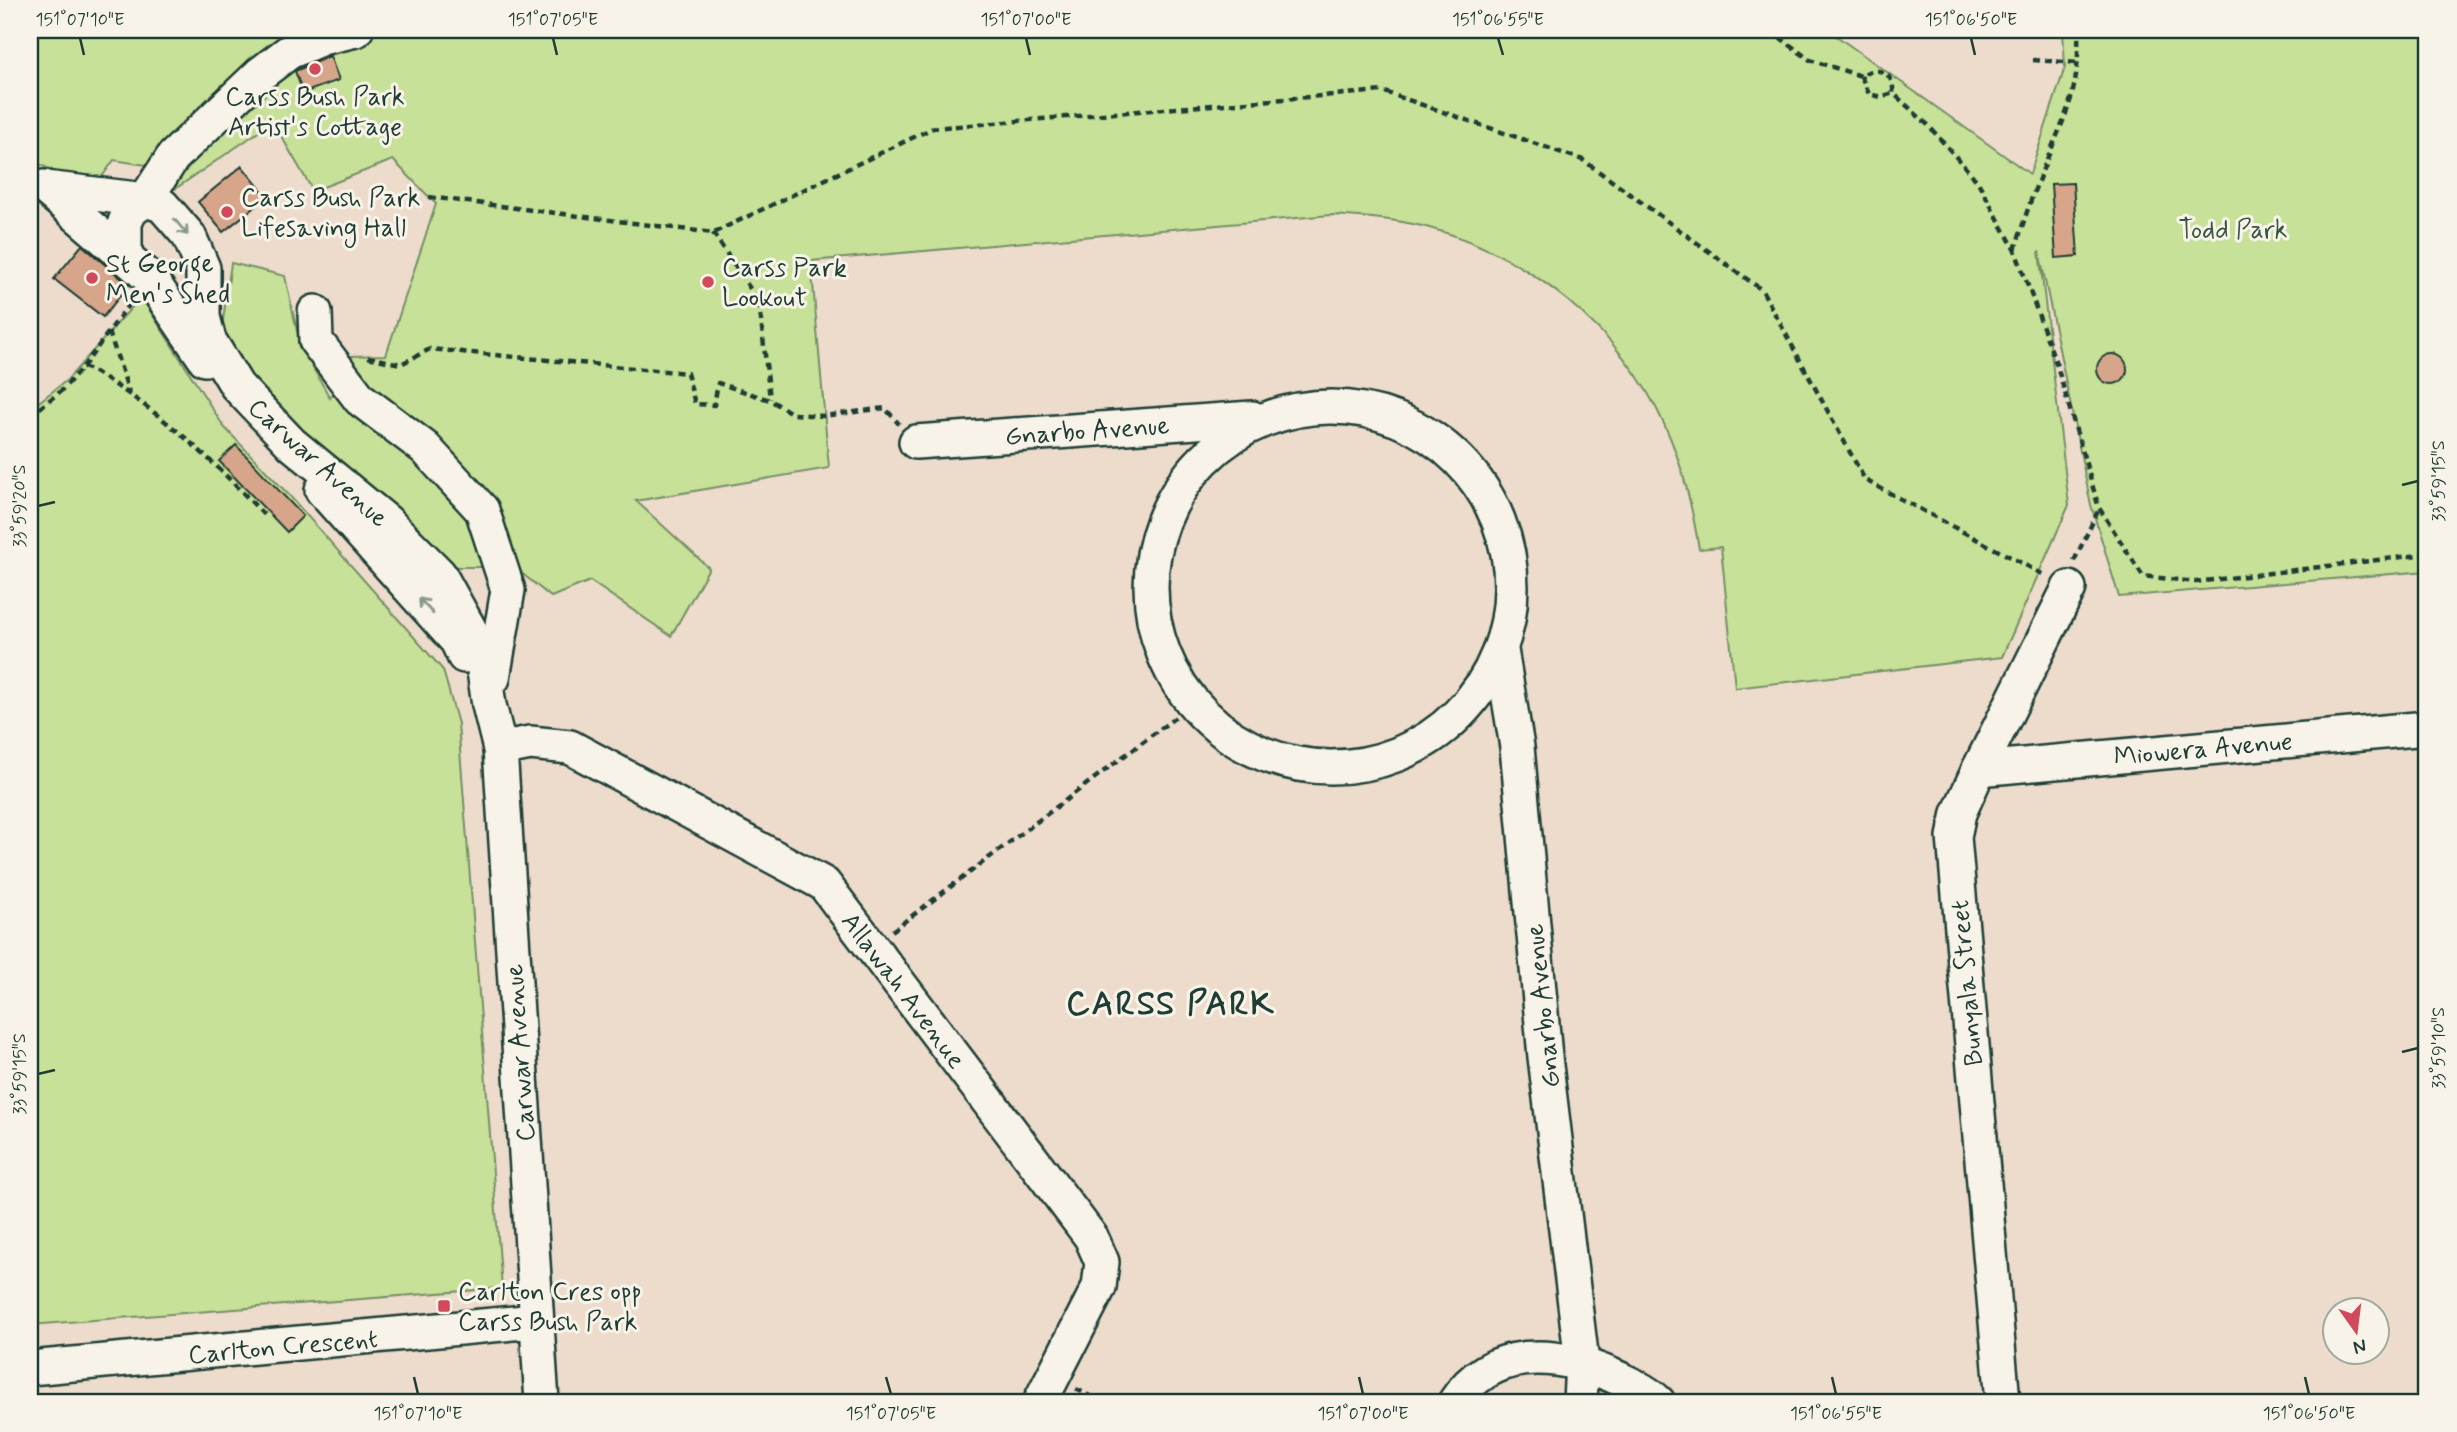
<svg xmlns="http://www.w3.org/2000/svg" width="2457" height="1432" font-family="Mynerve,sans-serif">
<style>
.green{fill:#c8e198;stroke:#748f66;stroke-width:2}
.building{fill:#d7a68a;stroke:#1f3d34;stroke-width:2}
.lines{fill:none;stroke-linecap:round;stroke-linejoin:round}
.minor-casing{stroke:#1f3d34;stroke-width:38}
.path{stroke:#1f3d34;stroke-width:4.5;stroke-dasharray:7 5;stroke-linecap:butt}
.minor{stroke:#f7f3e8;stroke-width:33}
.oneway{stroke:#8b988e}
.ticks{fill:none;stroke:#1f3d34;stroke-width:2.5}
.poi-dot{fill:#d1495b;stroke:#f7f3e8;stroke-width:2.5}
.labels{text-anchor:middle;stroke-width:6;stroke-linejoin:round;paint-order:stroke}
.poi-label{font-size:26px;fill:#1f3d34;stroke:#f7f3e8;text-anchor:start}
.park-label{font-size:26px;fill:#385643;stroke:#f7f3e8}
.street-label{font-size:26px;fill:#1f3d34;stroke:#f7f3e8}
.district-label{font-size:33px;font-weight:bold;letter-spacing:2px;fill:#1f3d34;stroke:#f7f3e8}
.neatline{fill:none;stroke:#1f3d34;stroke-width:2.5}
.ticks-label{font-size:18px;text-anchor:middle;fill:#1f3d34}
</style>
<rect width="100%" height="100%" fill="#eddccc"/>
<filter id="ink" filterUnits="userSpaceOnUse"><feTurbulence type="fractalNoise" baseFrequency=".0143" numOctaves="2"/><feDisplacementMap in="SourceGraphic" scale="14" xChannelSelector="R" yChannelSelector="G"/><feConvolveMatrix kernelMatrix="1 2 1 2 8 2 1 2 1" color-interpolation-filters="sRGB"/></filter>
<g filter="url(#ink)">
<g class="green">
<path d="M 30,30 L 1828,30 L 2030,174 L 2065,67 L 2063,30 L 2427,30 L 2427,571 L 2119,597 L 2091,505 L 2039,251 L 2069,505 L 2002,657 L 1735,688 L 1721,547 L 1699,549 C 1692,507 1683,465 1665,426 C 1622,330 1527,253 1426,227 C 1395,219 1363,217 1331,215 L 811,261 L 829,468 L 636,501 L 709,568 L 671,636 L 590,581 L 551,597 L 514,567 L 452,567 L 280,417 L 221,334 L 231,263 L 285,276 L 300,345 L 330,398 L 351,356 L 386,355 L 436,204 L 393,160 L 313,191 L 273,122 L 175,189 L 146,165 L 114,160 L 93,189 L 30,160 Z"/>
<path d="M 141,297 L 224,427 L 288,494 L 443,670 L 458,724 L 502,1288 L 30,1325 L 30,409 L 67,380 Z"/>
</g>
<g class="building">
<path d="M 330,56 L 339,80 L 303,93 L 295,71 Z"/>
<path d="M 242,166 L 267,197 L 223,232 L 198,202 Z"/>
<path d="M 2073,183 L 2078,256 L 2056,258 L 2051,184 Z"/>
<path d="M 82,245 L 129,285 L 103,317 L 54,279 Z"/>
<circle cx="2112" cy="369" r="15"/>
<path d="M 236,445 L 303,516 L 287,532 L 219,461 Z"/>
</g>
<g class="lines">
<defs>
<g id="minor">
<path d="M 44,187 L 150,278 L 205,359"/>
<path d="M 45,188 L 145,200 L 162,205 L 189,236 L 203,268 L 203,317 L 209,340 L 237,386 L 292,444 L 386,521 L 439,574 L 481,650 L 489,705 L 500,749 L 542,1402"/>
<path d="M 125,256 L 125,222 L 131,210 L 145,200 L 173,157 L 260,74 L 289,52 L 322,38 L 356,30"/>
<path d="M 315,312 L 316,341 L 360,399 L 425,448 L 482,510 L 508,590 L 493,678"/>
<circle cx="1331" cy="587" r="180"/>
<path d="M 916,442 L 1252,418"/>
<path d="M 322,490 L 457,641 L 464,656"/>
<path d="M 1501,650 L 1517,747 L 1545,1057 L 1582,1362 L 1580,1402"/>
<path d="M 500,749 L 530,743 L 570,747 L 824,884 L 1091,1237 L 1102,1262 L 1099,1287 L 1040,1402"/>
<path d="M 1979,769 L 2427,728"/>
<path d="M 30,1368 L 535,1321"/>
<path d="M 1455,1402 C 1491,1346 1556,1351 1611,1375 C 1627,1382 1645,1390 1658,1402"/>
<path d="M 2003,1402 L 1954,837 L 1959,813 L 1979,769 L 2069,588"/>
</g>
</defs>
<use href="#minor" class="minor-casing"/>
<g class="path">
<path d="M 1770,30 L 1810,60 L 1861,76 C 1876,64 1895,73 1893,93 L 1928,125 L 1978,182 L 2015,250 L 2057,366 L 2099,508 L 2143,576 L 2196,582 L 2427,554"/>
<path d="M 2033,60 L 2079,63"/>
<path d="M 1861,76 L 1869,94 L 1881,97 L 1893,93"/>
<path d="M 429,197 L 713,233 L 933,128 L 1382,91 L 1583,160 L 1762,290 L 1865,480 L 2046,576"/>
<path d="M 713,233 L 759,302 L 770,399"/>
<path d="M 2015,250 C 2023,223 2032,195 2043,169 C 2066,112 2080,94 2078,30"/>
<path d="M 109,332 L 129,392"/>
<path d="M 368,357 L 401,364 L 430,349 L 687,373 L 695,404 L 714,405 L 718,383 L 770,400 L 793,414 L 824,416 L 885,408 L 899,424"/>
<path d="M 83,367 L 132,300"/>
<path d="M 30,416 L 62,390 L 83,367 L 95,372 C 163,414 209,456 264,515"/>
<path d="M 2074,561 L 2099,509"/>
<path d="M 892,931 L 1193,704"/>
<path d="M 1076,1389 L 1102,1402"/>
<path d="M 286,1402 L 340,1397 L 357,1402"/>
<path d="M 468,1402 L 483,1396 L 503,1402"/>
</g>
<use href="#minor" class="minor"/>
</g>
<defs><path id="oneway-shaft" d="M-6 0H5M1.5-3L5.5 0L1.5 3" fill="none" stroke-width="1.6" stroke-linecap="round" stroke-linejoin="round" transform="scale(1.75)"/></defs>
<g class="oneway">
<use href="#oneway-shaft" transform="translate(181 227) rotate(50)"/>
<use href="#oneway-shaft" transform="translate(426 606) rotate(-132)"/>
</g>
</g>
<path class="ticks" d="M 80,38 L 84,55M 553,38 L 557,55M 1026,38 L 1030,55M 1498,38 L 1503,55M 1971,38 L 1975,55M 2402,485 L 2418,481M 38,506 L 55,502M 2402,1052 L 2418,1048M 38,1074 L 55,1070M 414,1377 L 418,1394M 886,1377 L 891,1394M 1359,1377 L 1363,1394M 1832,1377 L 1836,1394M 2305,1377 L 2309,1394"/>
<g class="poi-dot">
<circle cx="315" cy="69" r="7"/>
<circle cx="227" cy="212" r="7"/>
<circle cx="92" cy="278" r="7"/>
<circle cx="708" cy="282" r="7"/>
<rect x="437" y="1299" width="14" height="14" rx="3.5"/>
</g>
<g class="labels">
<g class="poi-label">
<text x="315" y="105" text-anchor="middle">Carss Bush Park<tspan x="315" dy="30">Artist's Cottage</tspan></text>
<text x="241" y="206">Carss Bush Park<tspan x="241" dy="30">Lifesaving Hall</tspan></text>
<text x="106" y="272">St George<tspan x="106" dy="30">Men's Shed</tspan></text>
<text x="722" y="276">Carss Park<tspan x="722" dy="30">Lookout</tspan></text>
<text x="458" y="1300">Carlton Cres opp<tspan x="458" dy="30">Carss Bush Park</tspan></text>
</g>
<g class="park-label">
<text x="2233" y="238">Todd Park</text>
</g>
<g class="street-label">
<text transform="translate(1087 430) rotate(-4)" y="9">Gnarbo Avenue</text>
<text transform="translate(319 462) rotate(42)" y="9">Carwar Avenue</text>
<text transform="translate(2203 748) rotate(-5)" y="9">Miowera Avenue</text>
<text transform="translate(1966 983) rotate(-95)" y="9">Bunyala Street</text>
<text transform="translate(904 990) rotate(53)" y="9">Allawah Avenue</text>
<text transform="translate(1542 1006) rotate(-96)" y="9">Gnarbo Avenue</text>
<text transform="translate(519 1053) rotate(-94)" y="9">Carwar Avenue</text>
<text transform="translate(283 1346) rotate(-5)" y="9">Carlton Crescent</text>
</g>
<g class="district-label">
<text x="1171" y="1014">CARSS PARK</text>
</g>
</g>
<rect width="2457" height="1432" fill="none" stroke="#f7f3e8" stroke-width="77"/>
<g transform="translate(2356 1331) rotate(166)"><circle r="33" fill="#f7f3e8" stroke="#a1aaa0" stroke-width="2"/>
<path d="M0-5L12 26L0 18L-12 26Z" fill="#d1495b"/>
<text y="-10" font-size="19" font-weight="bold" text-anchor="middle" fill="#1f3d34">N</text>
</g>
<rect x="38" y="38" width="2380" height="1356" class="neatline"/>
<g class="ticks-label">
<text x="80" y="25">151°07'10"E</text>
<text x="553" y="25">151°07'05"E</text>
<text x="1026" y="25">151°07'00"E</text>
<text x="1498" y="25">151°06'55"E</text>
<text x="1971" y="25">151°06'50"E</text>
<text transform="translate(2438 481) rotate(-90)" y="6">33°59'15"S</text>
<text transform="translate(19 506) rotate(-90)" y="6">33°59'20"S</text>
<text transform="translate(2438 1048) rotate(-90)" y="6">33°59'10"S</text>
<text transform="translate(19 1074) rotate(-90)" y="6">33°59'15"S</text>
<text x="418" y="1419">151°07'10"E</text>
<text x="891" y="1419">151°07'05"E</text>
<text x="1363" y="1419">151°07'00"E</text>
<text x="1836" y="1419">151°06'55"E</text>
<text x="2309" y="1419">151°06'50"E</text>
</g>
</svg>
